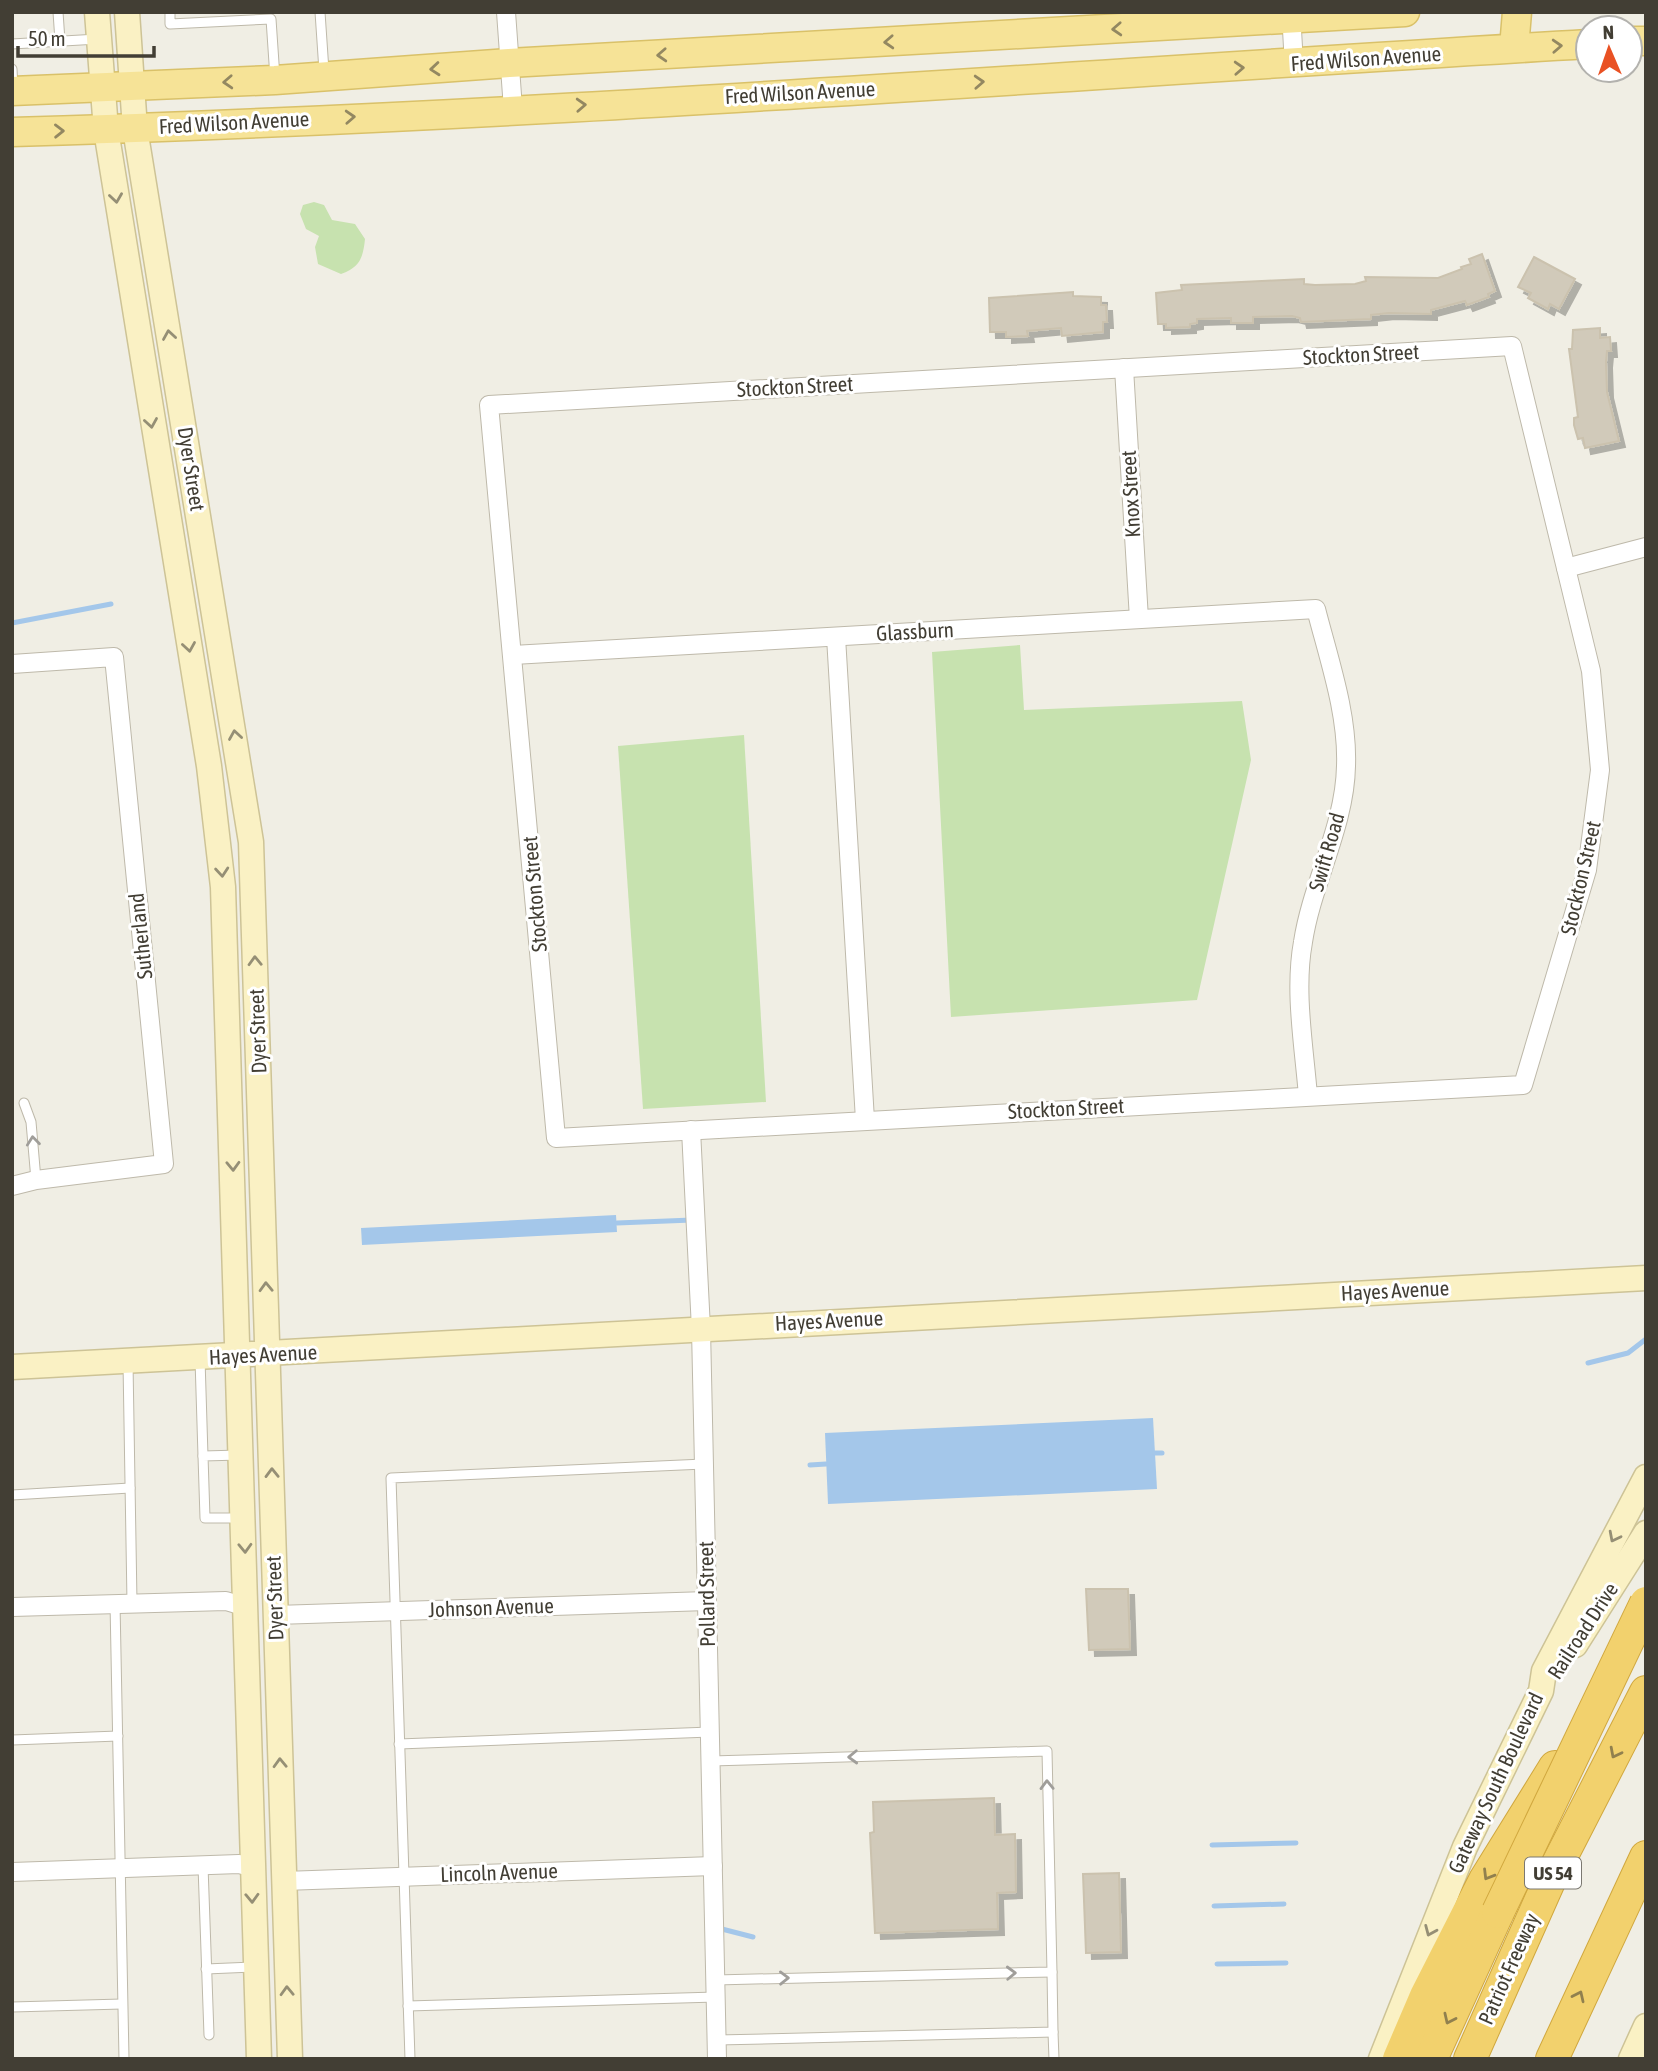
<svg xmlns="http://www.w3.org/2000/svg" width="1658" height="2071" font-family="'Asap Condensed',sans-serif">
<style>
.green{fill:#c7e2af}
.water{fill:#a4c7ea}
.lines{fill:none;stroke-linecap:round;stroke-linejoin:round}
.stream{stroke:#a4c7ea;stroke-width:5}
.building{fill:#d1caba;stroke:#cbc2ae;stroke-width:2;filter:url(#shadow)}
.lane-casing{stroke:#beb9aa;stroke-width:11}
.street-casing{stroke:#beb9aa;stroke-width:20}
.secondary-casing{stroke:#cdc396;stroke-width:27}
.primary-casing{stroke:#d9c169;stroke-width:31}
.highway-casing{stroke:#d0a73e;stroke-width:34}
.lane{stroke:#fff;stroke-width:9}
.street{stroke:#fff;stroke-width:18}
.secondary{stroke:#faf1c4;stroke-width:24}
.primary{stroke:#f6e397;stroke-width:28}
.highway{stroke:#f2d16d;stroke-width:32}
.highway-bridge-casing{stroke:#d0a73e;stroke-width:34;stroke-linecap:butt}
.highway-bridge{stroke:#f2d16d;stroke-width:32}
.oneway{stroke:#938861}
.oneway2{stroke:#958f75}
.oneway3{stroke:#a09e9a}
.oneway4{stroke:#91804e}
.labels{text-anchor:middle;stroke-width:6;stroke-linejoin:round;paint-order:stroke}
.shield{fill:#fff;stroke:#7b7871;stroke-width:2}
.shield-label{font-size:19px;font-weight:bold;fill:#423e34}
.street-label{font-size:21px;fill:#423e34;stroke:#fff}
</style>
<defs>
<filter id="shadow"><feDropShadow dx="6" dy="6" stdDeviation="0" flood-color="#0004"/></filter>
</defs>
<rect width="100%" height="100%" fill="#f0eee4"/>
<g class="green">
<path d="M 314,202 L 324,205 L 332,220 L 355,224 L 365,239 C 363,258 360,267 341,274 L 318,264 L 315,247 L 319,236 L 306,229 L 300,214 L 303,205 Z"/>
<path d="M 1020,645 L 1024,710 L 1242,701 L 1251,760 L 1197,1000 L 951,1017 L 932,652 Z"/>
<path d="M 744,735 L 766,1102 L 643,1109 L 618,746 Z"/>
</g>
<g class="water">
<path d="M 616,1215 L 617,1232 L 362,1245 L 361,1228 Z"/>
<path d="M 1153,1418 L 1157,1489 L 828,1504 L 825,1433 Z"/>
</g>
<g class="lines">
<g class="stream">
<path d="M 12,623 L 111,604"/>
<path d="M 617,1223 L 692,1220"/>
<path d="M 1588,1363 L 1628,1353 L 1646,1339"/>
<path d="M 1155,1453 L 1162,1453"/>
<path d="M 810,1465 L 826,1464"/>
<path d="M 1212,1845 L 1296,1843"/>
<path d="M 1214,1906 L 1284,1904"/>
<path d="M 718,1928 L 753,1937"/>
<path d="M 1217,1964 L 1286,1963"/>
</g>
</g>
<g class="building">
<path d="M 1482,254 L 1495,291 L 1488,294 L 1489,297 L 1467,305 L 1465,301 L 1431,310 L 1431,314 L 1389,313 L 1371,315 L 1371,319 L 1301,322 L 1300,318 L 1292,316 L 1253,317 L 1253,323 L 1231,323 L 1231,318 L 1197,319 L 1197,323 L 1190,324 L 1190,327 L 1166,328 L 1166,324 L 1158,324 L 1156,293 L 1182,290 L 1181,285 L 1304,279 L 1304,284 L 1315,285 L 1355,284 L 1366,281 L 1365,277 L 1438,278 L 1462,269 L 1461,267 L 1471,264 L 1469,259 Z"/>
<path d="M 1534,257 L 1575,279 L 1559,309 L 1550,304 L 1548,309 L 1528,298 L 1531,293 L 1518,287 Z"/>
<path d="M 1073,292 L 1073,296 L 1101,297 L 1101,305 L 1106,305 L 1107,322 L 1103,322 L 1103,332 L 1062,336 L 1061,328 L 1027,331 L 1028,336 L 1006,337 L 1006,332 L 990,332 L 989,298 Z"/>
<path d="M 1600,328 L 1600,338 L 1610,337 L 1611,351 L 1607,351 L 1606,362 L 1607,392 L 1619,441 L 1585,448 L 1583,438 L 1578,439 L 1574,425 L 1574,418 L 1578,417 L 1569,349 L 1572,349 L 1573,330 Z"/>
<path d="M 1086,1589 L 1128,1589 L 1130,1649 L 1089,1650 Z"/>
<path d="M 994,1798 L 995,1835 L 1015,1834 L 1016,1892 L 997,1893 L 998,1929 L 875,1933 L 870,1833 L 874,1832 L 873,1802 Z"/>
<path d="M 1119,1873 L 1121,1952 L 1086,1953 L 1083,1874 Z"/>
</g>
<g class="lines">
<defs>
<g id="lane">
<path d="M 58,12 L 60,41"/>
<path d="M 170,12 L 170,24 L 271,19 L 275,78"/>
<path d="M 320,12 L 324,71"/>
<path d="M 12,44 L 98,39"/>
<path d="M 12,69 L 13,89"/>
<path d="M 24,1103 L 31,1122 L 36,1180"/>
<path d="M 200,1359 L 203,1456"/>
<path d="M 128,1363 L 132,1602"/>
<path d="M 240,1455 L 203,1456 L 205,1518 L 242,1518"/>
<path d="M 12,1495 L 130,1488"/>
<path d="M 115,1603 L 124,2059"/>
<path d="M 12,1740 L 118,1736"/>
<path d="M 399,1744 L 710,1732"/>
<path d="M 711,1761 L 1047,1751 L 1052,1972 L 716,1980"/>
<path d="M 203,1866 L 209,2035"/>
<path d="M 206,1969 L 253,1967"/>
<path d="M 408,2006 L 716,1997"/>
<path d="M 12,2007 L 122,2004"/>
<path d="M 1053,2032 L 1054,2059"/>
<path d="M 717,2040 L 1053,2032 L 1052,1972"/>
<path d="M 410,2059 L 391,1478 L 704,1464"/>
</g>
<g id="street">
<path d="M 506,12 L 513,109"/>
<path d="M 1291,12 L 1294,65"/>
<path d="M 1512,346 L 1591,671 L 1600,770 L 1587,870 L 1523,1085 L 556,1138 L 489,405 Z"/>
<path d="M 1124,368 L 1139,619"/>
<path d="M 1566,568 L 1646,547"/>
<path d="M 836,637 L 865,1120"/>
<path d="M 513,655 L 1316,609 C 1329,660 1348,714 1346,766 C 1345,826 1312,883 1303,942 C 1294,991 1304,1046 1308,1096"/>
<path d="M 12,664 L 114,657 L 164,1164 L 36,1180 L 12,1186"/>
<path d="M 691,1130 L 701,1329 L 717,2059"/>
<path d="M 12,1607 L 226,1601 L 246,1607"/>
<path d="M 276,1615 L 707,1601"/>
<path d="M 12,1872 L 239,1864 L 251,1867"/>
<path d="M 284,1881 L 713,1866"/>
</g>
<g id="secondary">
<path d="M 97,12 L 106,130 L 209,766 L 223,887 L 259,2059"/>
<path d="M 127,12 L 135,129 L 251,842 L 290,2059"/>
<path d="M 12,1367 L 1646,1278"/>
<path d="M 1575,1645 L 1646,1533"/>
<path d="M 1381,2059 L 1465,1847 L 1541,1691 L 1544,1671 L 1646,1477"/>
<path d="M 1631,2059 L 1646,2026"/>
</g>
<g id="primary">
<path d="M 1630,41 L 1646,41"/>
<path d="M 1514,48 L 1517,12"/>
<path d="M 12,91 L 275,80 L 509,63 L 1405,12"/>
<path d="M 12,132 C 538,117 1063,75 1588,44"/>
</g>
<g id="highway">
<path d="M 1399,2059 L 1426,1996 L 1485,1880 L 1555,1767"/>
<path d="M 1431,2059 L 1498,1912"/>
<path d="M 1470,2059 L 1551,1877 L 1646,1692"/>
<path d="M 1552,2059 L 1646,1857"/>
</g>
</defs>
<use href="#lane" class="lane-casing"/>
<use href="#street" class="street-casing"/>
<use href="#secondary" class="secondary-casing"/>
<use href="#primary" class="primary-casing"/>
<use href="#highway" class="highway-casing"/>
<use href="#lane" class="lane"/>
<use href="#street" class="street"/>
<use href="#secondary" class="secondary"/>
<use href="#primary" class="primary"/>
<use href="#highway" class="highway"/>
<defs>
<path id="highway-bridge" d="M 1498,1912 L 1646,1603"/>
</defs>
<use href="#highway-bridge" class="highway-bridge-casing"/>
<use href="#highway-bridge" class="highway-bridge"/>
</g>
<defs><path id="oneway-chevron" d="M-2-3.5L2.5 0L-2 3.5" fill="none" stroke-width="1.6" stroke-linecap="round" stroke-linejoin="round" transform="scale(1.75)"/></defs>
<g class="oneway">
<use href="#oneway-chevron" transform="translate(1117 29) rotate(177)"/>
<use href="#oneway-chevron" transform="translate(889 42) rotate(177)"/>
<use href="#oneway-chevron" transform="translate(1557 46) rotate(-3)"/>
<use href="#oneway-chevron" transform="translate(662 55) rotate(177)"/>
<use href="#oneway-chevron" transform="translate(1239 68) rotate(-3)"/>
<use href="#oneway-chevron" transform="translate(435 69) rotate(175)"/>
<use href="#oneway-chevron" transform="translate(228 82) rotate(177)"/>
<use href="#oneway-chevron" transform="translate(979 82) rotate(-3)"/>
<use href="#oneway-chevron" transform="translate(581 105) rotate(-3)"/>
<use href="#oneway-chevron" transform="translate(350 117) rotate(-3)"/>
<use href="#oneway-chevron" transform="translate(59 131) rotate(-1)"/>
</g>
<g class="oneway2">
<use href="#oneway-chevron" transform="translate(116 198) rotate(82)"/>
<use href="#oneway-chevron" transform="translate(169 335) rotate(-99)"/>
<use href="#oneway-chevron" transform="translate(151 423) rotate(81)"/>
<use href="#oneway-chevron" transform="translate(189 647) rotate(81)"/>
<use href="#oneway-chevron" transform="translate(235 735) rotate(-99)"/>
<use href="#oneway-chevron" transform="translate(222 872) rotate(85)"/>
<use href="#oneway-chevron" transform="translate(255 961) rotate(-92)"/>
<use href="#oneway-chevron" transform="translate(233 1166) rotate(88)"/>
<use href="#oneway-chevron" transform="translate(266 1287) rotate(-92)"/>
<use href="#oneway-chevron" transform="translate(272 1473) rotate(-91)"/>
<use href="#oneway-chevron" transform="translate(1614 1537) rotate(117)"/>
<use href="#oneway-chevron" transform="translate(245 1548) rotate(88)"/>
<use href="#oneway-chevron" transform="translate(280 1763) rotate(-92)"/>
<use href="#oneway-chevron" transform="translate(252 1898) rotate(88)"/>
<use href="#oneway-chevron" transform="translate(1430 1931) rotate(113)"/>
<use href="#oneway-chevron" transform="translate(287 1991) rotate(-92)"/>
</g>
<g class="oneway3">
<use href="#oneway-chevron" transform="translate(33 1141) rotate(-96)"/>
<use href="#oneway-chevron" transform="translate(853 1757) rotate(178)"/>
<use href="#oneway-chevron" transform="translate(1047 1785) rotate(-91)"/>
<use href="#oneway-chevron" transform="translate(1011 1973) rotate(-2)"/>
<use href="#oneway-chevron" transform="translate(784 1978) rotate(-1)"/>
</g>
<g class="oneway4">
<use href="#oneway-chevron" transform="translate(1615 1753) rotate(117)"/>
<use href="#oneway-chevron" transform="translate(1488 1875) rotate(121)"/>
<use href="#oneway-chevron" transform="translate(1579 1996) rotate(-65)"/>
<use href="#oneway-chevron" transform="translate(1449 2019) rotate(115)"/>
</g>
<g class="labels">
<rect class="shield" x="1525" y="1857.5" width="56" height="31" rx="5"/>
<g class="shield-label">
<text x="1553" y="1880">US 54</text>
</g>
<g class="street-label">
<text transform="translate(1366 59) rotate(-4)" y="7">Fred Wilson Avenue</text>
<text transform="translate(800 93) rotate(-3)" y="7">Fred Wilson Avenue</text>
<text transform="translate(234 123) rotate(-3)" y="7">Fred Wilson Avenue</text>
<text transform="translate(1361 355) rotate(-3)" y="7">Stockton Street</text>
<text transform="translate(795 387) rotate(-3)" y="7">Stockton Street</text>
<text transform="translate(191 469) rotate(81)" y="7">Dyer Street</text>
<text transform="translate(1131 494) rotate(-93)" y="7">Knox Street</text>
<text transform="translate(915 632) rotate(-3)" y="7">Glassburn</text>
<text transform="translate(1327 852) rotate(-74)" y="7">Swift Road</text>
<text transform="translate(1581 878) rotate(-77)" y="7">Stockton Street</text>
<text transform="translate(535 894) rotate(-95)" y="7">Stockton Street</text>
<text transform="translate(141 936) rotate(-96)" y="7">Sutherland</text>
<text transform="translate(258 1031) rotate(-92)" y="7">Dyer Street</text>
<text transform="translate(1066 1109) rotate(-3)" y="7">Stockton Street</text>
<text transform="translate(1395 1291) rotate(-3)" y="7">Hayes Avenue</text>
<text transform="translate(829 1321) rotate(-3)" y="7">Hayes Avenue</text>
<text transform="translate(263 1355) rotate(-3)" y="7">Hayes Avenue</text>
<text transform="translate(707 1594) rotate(-91)" y="7">Pollard Street</text>
<text transform="translate(275 1598) rotate(-92)" y="7">Dyer Street</text>
<text transform="translate(491 1608) rotate(-2)" y="7">Johnson Avenue</text>
<text transform="translate(1583 1631) rotate(-57)" y="7">Railroad Drive</text>
<text transform="translate(1496 1783) rotate(-65)" y="7">Gateway South Boulevard</text>
<text transform="translate(499 1873) rotate(-2)" y="7">Lincoln Avenue</text>
<text transform="translate(1509 1969) rotate(-66)" y="7">Patriot Freeway</text>
</g>
</g>
<rect width="1658" height="2071" fill="none" stroke="#423e34" stroke-width="28"/>
<g transform="translate(1609 49) rotate(358)"><circle r="33" fill="#ffffff" stroke="#b3b2ae" stroke-width="2"/>
<path d="M0-5L12 26L0 18L-12 26Z" fill="#e95123"/>
<text y="-10" font-size="19" font-weight="bold" text-anchor="middle" fill="#423e34">N</text>
</g>
<path d="M18 46v10h136v-10" fill="none" stroke="#423e34" stroke-width="3.5"/>
<text x="28" y="46" font-size="21" fill="#423e34" stroke="#ffffff" stroke-width="5" paint-order="stroke">50 m</text>
</svg>
